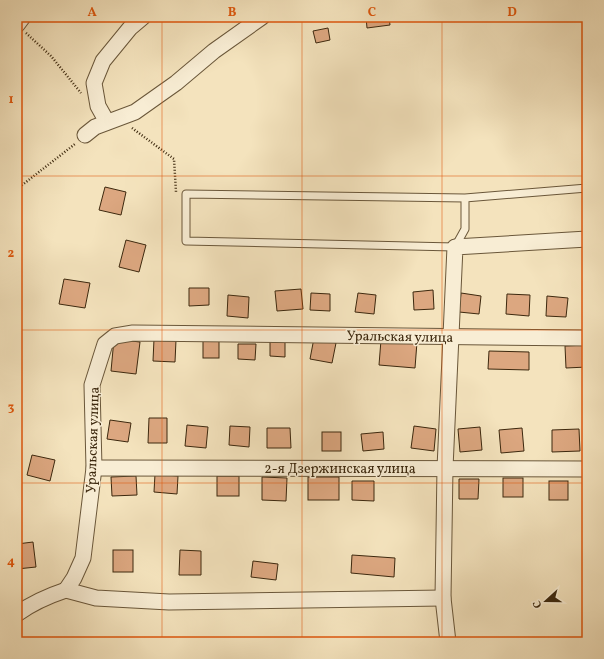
<svg xmlns="http://www.w3.org/2000/svg" width="604" height="659" font-family="Vollkorn,serif">
<style>
.building{fill:#dca780;stroke:#3c280e}
.lines{fill:none;stroke-linecap:round;stroke-linejoin:round}
.lane-casing{stroke:#6a573a;stroke-width:9}
.street-casing{stroke:#6a573a;stroke-width:17}
.path{stroke:#3c280e;stroke-width:2.5;stroke-dasharray:1 2;stroke-linecap:butt}
.lane{stroke:#f8edd4;stroke-width:7}
.street{stroke:#f8edd4;stroke-width:15}
.grid{fill:none;stroke:#df570c;stroke-width:1;stroke-opacity:0.55}
.labels{text-anchor:middle;stroke-width:3;stroke-linejoin:round;paint-order:stroke}
.street-label{font-size:14px;fill:#3c280e;stroke:#f8edd4}
.neatline{fill:none;stroke:#df570c;stroke-width:1.5}
.grid-label{font-size:13px;text-anchor:middle;font-weight:bold;fill:#df570c}
</style>
<rect width="100%" height="100%" fill="#f4e3bd"/>
<filter id="stains"><feTurbulence type="fractalNoise" baseFrequency=".005" numOctaves="4"/><feColorMatrix values="0 0 0 0 .2 0 0 0 0 .09 0 0 0 0 .02 0 0 0 .5 -.17"/></filter>
<radialGradient id="worn" r=".72"><stop offset=".6" stop-color="#630" stop-opacity="0"/><stop offset="1" stop-color="#630" stop-opacity=".3"/></radialGradient>
<g class="building">
<path d="M 366,17 L 389,17 L 390,25 L 367,28 Z"/>
<path d="M 328,28 L 330,40 L 316,43 L 313,31 Z"/>
<path d="M 105,187 L 126,192 L 121,215 L 99,210 Z"/>
<path d="M 126,240 L 146,245 L 139,272 L 119,267 Z"/>
<path d="M 64,279 L 90,283 L 85,308 L 59,304 Z"/>
<path d="M 189,288 L 209,288 L 209,305 L 189,306 Z"/>
<path d="M 301,289 L 303,309 L 277,311 L 275,291 Z"/>
<path d="M 433,290 L 434,309 L 414,310 L 413,292 Z"/>
<path d="M 311,293 L 330,294 L 330,311 L 310,310 Z"/>
<path d="M 358,293 L 376,295 L 374,314 L 355,312 Z"/>
<path d="M 461,293 L 481,296 L 479,314 L 459,312 Z"/>
<path d="M 507,294 L 530,295 L 529,316 L 506,314 Z"/>
<path d="M 228,295 L 249,297 L 248,318 L 227,316 Z"/>
<path d="M 547,296 L 568,298 L 566,317 L 546,316 Z"/>
<rect x="203" y="338" width="16" height="20"/>
<path d="M 314,338 L 336,343 L 332,363 L 310,359 Z"/>
<path d="M 114,339 L 140,342 L 136,374 L 111,371 Z"/>
<path d="M 154,339 L 176,340 L 175,362 L 153,361 Z"/>
<path d="M 381,340 L 417,342 L 415,368 L 379,365 Z"/>
<path d="M 270,341 L 285,342 L 285,357 L 270,356 Z"/>
<path d="M 238,344 L 256,344 L 255,360 L 238,359 Z"/>
<path d="M 587,345 L 587,367 L 566,368 L 565,346 Z"/>
<path d="M 489,351 L 529,352 L 529,370 L 488,369 Z"/>
<path d="M 149,418 L 167,418 L 167,443 L 148,443 Z"/>
<path d="M 110,420 L 131,423 L 128,442 L 107,439 Z"/>
<path d="M 187,425 L 208,427 L 206,448 L 185,446 Z"/>
<path d="M 230,426 L 250,427 L 249,447 L 229,445 Z"/>
<path d="M 414,426 L 436,429 L 434,451 L 411,448 Z"/>
<path d="M 480,427 L 482,450 L 460,452 L 458,429 Z"/>
<path d="M 267,428 L 290,428 L 291,448 L 267,448 Z"/>
<path d="M 522,428 L 524,451 L 501,453 L 499,430 Z"/>
<path d="M 579,429 L 580,451 L 552,452 L 552,430 Z"/>
<rect x="322" y="432" width="19" height="19"/>
<path d="M 383,432 L 384,449 L 363,451 L 361,434 Z"/>
<path d="M 32,455 L 55,460 L 50,481 L 27,475 Z"/>
<path d="M 155,474 L 178,476 L 177,494 L 154,492 Z"/>
<path d="M 136,476 L 137,495 L 112,496 L 111,477 Z"/>
<rect x="217" y="476" width="22" height="20"/>
<path d="M 262,477 L 287,478 L 286,501 L 262,500 Z"/>
<rect x="308" y="477" width="31" height="23"/>
<rect x="503" y="478" width="20" height="19"/>
<path d="M 459,479 L 479,479 L 478,499 L 459,499 Z"/>
<path d="M 352,481 L 374,481 L 374,501 L 352,500 Z"/>
<rect x="549" y="481" width="19" height="19"/>
<path d="M 33,542 L 36,567 L 17,569 L 17,544 Z"/>
<rect x="113" y="550" width="20" height="22"/>
<path d="M 180,550 L 201,551 L 201,575 L 179,575 Z"/>
<path d="M 352,555 L 395,558 L 394,577 L 351,573 Z"/>
<path d="M 253,561 L 278,564 L 276,580 L 251,577 Z"/>
</g>
<g class="lines">
<defs>
<path id="lane" d="M 465,198 L 465,229 L 455,247 L 186,241 L 186,194 L 465,198 L 587,188"/>
<g id="street">
<path d="M 17,25 L 23,17"/>
<path d="M 107,122 L 98,106 L 94,83 L 103,61 L 130,28 L 143,17"/>
<path d="M 85,135 L 95,127 L 135,112 L 176,83 L 214,51 L 262,17"/>
<path d="M 94,468 L 587,469"/>
<path d="M 443,598 L 169,602 L 96,598 L 66,590 L 74,578 L 83,558 L 94,468 L 92,385 L 105,344 L 115,336 L 133,333 L 587,338"/>
<path d="M 17,614 C 32,603 48,596 66,590"/>
<path d="M 448,642 L 443,598 L 445,468 L 455,247 L 587,239"/>
</g>
</defs>
<use href="#lane" class="lane-casing"/>
<use href="#street" class="street-casing"/>
<g class="path">
<path d="M 26,33 L 51,56 L 81,93"/>
<path d="M 132,128 L 174,159 L 176,192"/>
<path d="M 17,189 L 75,144"/>
</g>
<use href="#lane" class="lane"/>
<use href="#street" class="street"/>
</g>
<path class="grid" d="M 162,17 L 162,642M 302,17 L 302,642M 442,17 L 442,642M 17,176 L 587,176M 17,330 L 587,330M 17,483 L 587,483"/>
<g class="labels">
<g class="street-label">
<text transform="translate(400 336) rotate(1)" y="5">Уральская улица</text>
<text transform="translate(92 440) rotate(-88)" y="5">Уральская улица</text>
<text x="340" y="473">2-я Дзержинская улица</text>
</g>
</g>
<rect width="604" height="659" fill="none" stroke="#f4e3bd" stroke-width="44"/>
<g transform="translate(546 601) rotate(249)" stroke="#f8edd4" stroke-width="3" paint-order="stroke">
<path d="M0-3L7 15L0 10L-7 15Z" fill="#3c280e"/>
<text y="-6" font-size="11" font-weight="bold" text-anchor="middle" fill="#3c280e">С</text>
</g>
<rect x="22" y="22" width="560" height="615" class="neatline"/>
<g class="grid-label">
<text x="92" y="16">A</text>
<text x="232" y="16">B</text>
<text x="372" y="16">C</text>
<text x="512" y="16">D</text>
<text x="11" y="103">1</text>
<text x="11" y="257">2</text>
<text x="11" y="411">3</text>
<text x="11" y="565">4</text>
</g>
<rect width="100%" height="100%" filter="url(#stains)"/>
<rect width="100%" height="100%" fill="url(#worn)"/>
</svg>
